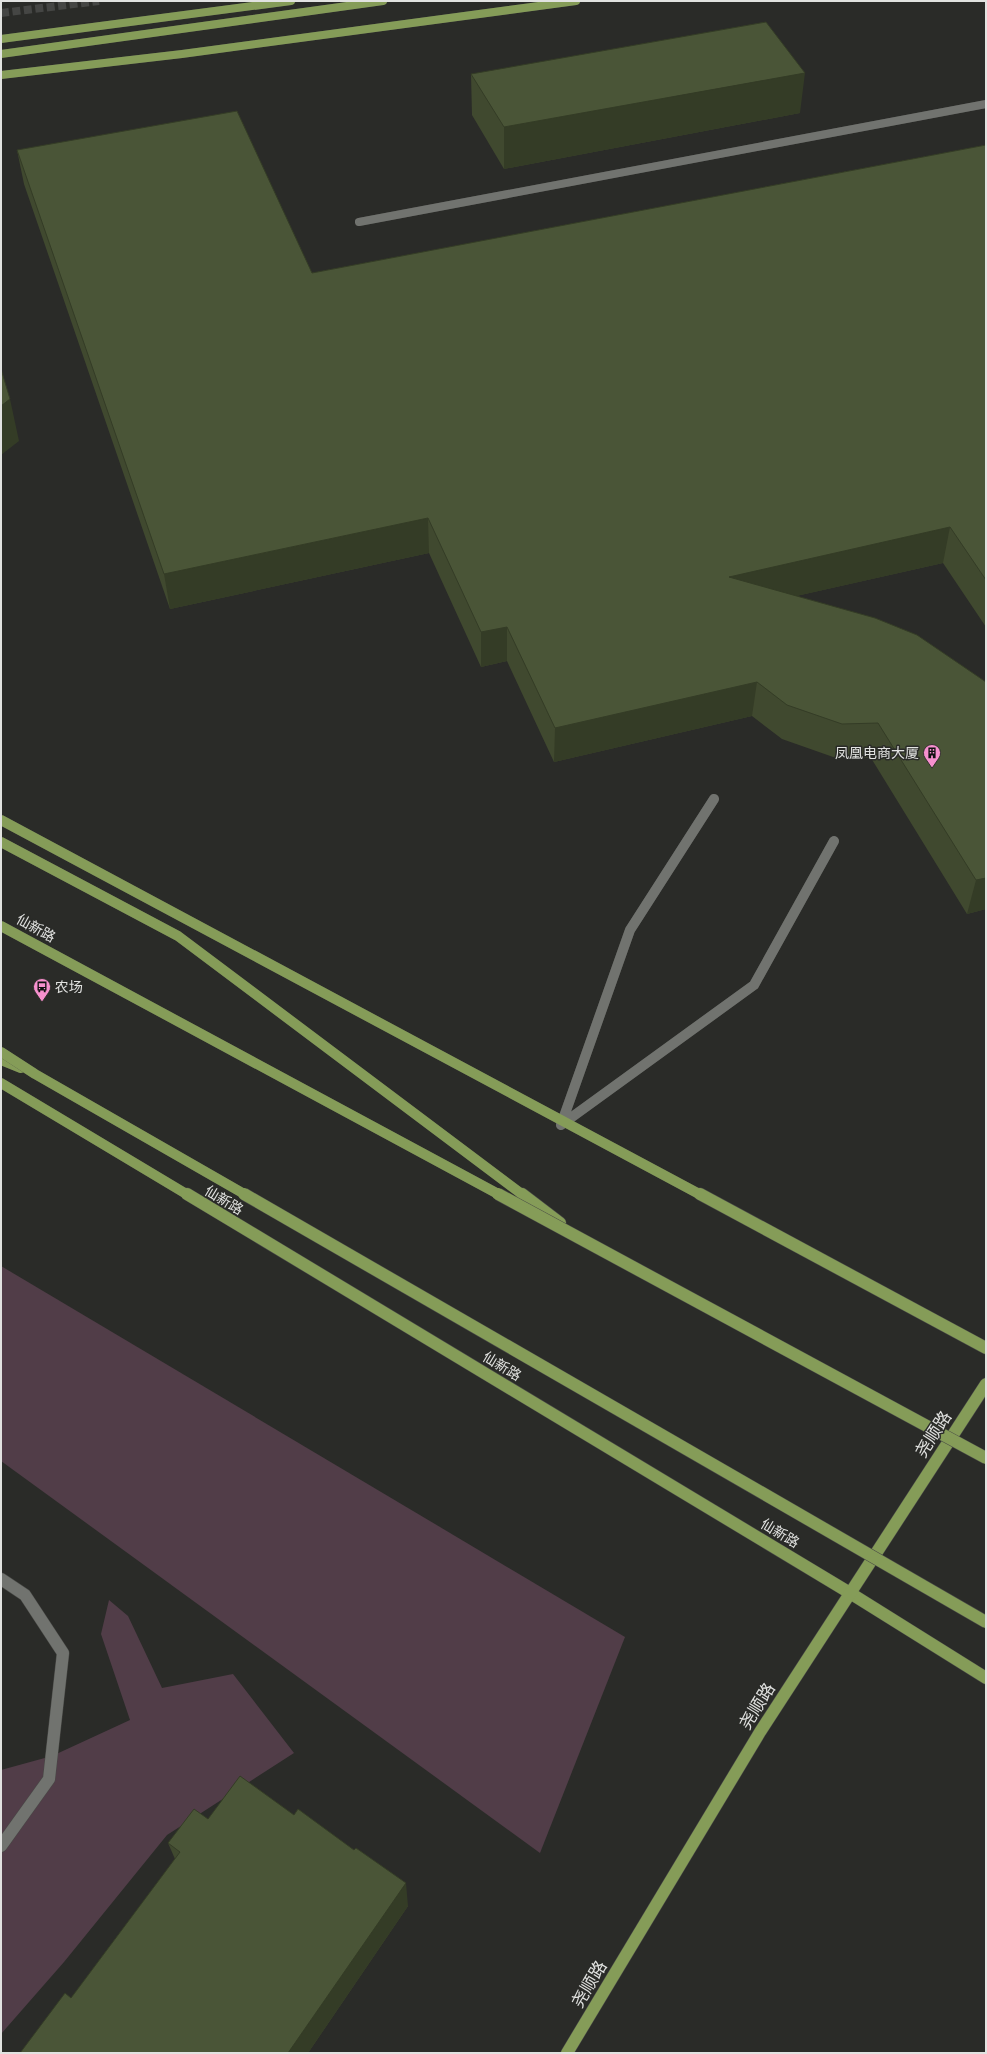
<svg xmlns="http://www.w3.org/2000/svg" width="987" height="2054" font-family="Karla,'Noto Sans SC',sans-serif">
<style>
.green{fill:#513d48}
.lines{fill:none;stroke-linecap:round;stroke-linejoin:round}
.major-tunnel{stroke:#454644;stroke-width:8;stroke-dasharray:8 3.5;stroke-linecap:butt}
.minor-far2-casing{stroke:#484946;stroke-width:8}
.minor-far1-casing{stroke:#484946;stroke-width:10}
.minor-casing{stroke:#484946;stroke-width:13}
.major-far2-casing{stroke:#484946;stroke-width:8}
.major-far1-casing{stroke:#484946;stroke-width:10}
.major-casing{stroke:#484946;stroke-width:13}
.minor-far2{stroke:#71736f;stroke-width:8}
.minor-far1{stroke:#71736f;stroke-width:10}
.minor{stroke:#71736f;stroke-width:12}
.major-far2{stroke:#859c58;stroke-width:8}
.major-far1{stroke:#859c58;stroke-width:10}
.major{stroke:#859c58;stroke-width:12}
.major-bridge-far1-casing{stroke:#484946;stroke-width:10;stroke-linecap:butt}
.major-bridge-casing{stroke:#484946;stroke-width:13;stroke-linecap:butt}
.major-bridge-far1{stroke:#859c58;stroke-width:10}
.major-bridge{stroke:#859c58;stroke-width:12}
.wall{fill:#40492f}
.shaded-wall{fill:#343c26}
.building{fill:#4a5537;stroke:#343c26}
.labels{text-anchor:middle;stroke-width:3;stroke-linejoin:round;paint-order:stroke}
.poi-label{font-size:14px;fill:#e1e2e0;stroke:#2a2b28;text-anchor:end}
.street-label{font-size:14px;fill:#e1e2e0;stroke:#2a2b28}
.near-street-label{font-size:17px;fill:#e1e2e0;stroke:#2a2b28}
</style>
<rect width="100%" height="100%" fill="#2a2b28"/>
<g class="green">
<path d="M 1,1266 L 625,1637 L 540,1853 L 1,1461 Z"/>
<path d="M 109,1600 L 128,1616 L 162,1688 L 233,1674 L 294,1753 L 167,1835 L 64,1962 L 1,2034 L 1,1770 L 52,1756 L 130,1720 L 101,1634 Z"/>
</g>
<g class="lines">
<path class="major-tunnel" d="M 1,13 L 99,1"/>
<defs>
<path id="minor-far2" d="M 359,222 L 986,104"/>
<path id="minor-far1" d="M 714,799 L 630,930 L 561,1125 L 754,985 L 834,841"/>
<path id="minor" d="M 1,1579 L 25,1595 L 63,1653 L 49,1779 L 1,1846"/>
<g id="major-far2">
<path d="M 1,39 L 291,1"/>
<path d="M 1,54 L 383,1"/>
<path d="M 1,75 L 182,54 L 576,1"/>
</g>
<g id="major-far1">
<path d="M 1,820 L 701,1195"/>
<path d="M 1,842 L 178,936 L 523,1195"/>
<path d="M 1,1060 L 21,1068"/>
<path d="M 1,1083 L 188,1195"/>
</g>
<g id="major">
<path d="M 187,1194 L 850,1593 L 986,1678"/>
<path d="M 522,1194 L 560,1223"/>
<path d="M 700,1194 L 986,1348"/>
<path d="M 567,2053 L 760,1732 L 986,1384"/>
</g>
</defs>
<use href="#minor-far2" class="minor-far2-casing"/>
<use href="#minor-far1" class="minor-far1-casing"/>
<use href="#minor" class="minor-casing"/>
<use href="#major-far2" class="major-far2-casing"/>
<use href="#major-far1" class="major-far1-casing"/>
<use href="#major" class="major-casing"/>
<use href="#minor-far2" class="minor-far2"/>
<use href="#minor-far1" class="minor-far1"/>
<use href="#minor" class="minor"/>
<use href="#major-far2" class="major-far2"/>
<use href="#major-far1" class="major-far1"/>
<use href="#major" class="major"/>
<defs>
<g id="major-bridge-far1">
<path d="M 1,926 L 500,1195"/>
<path d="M 1,1052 L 35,1074 L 246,1195"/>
</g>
<g id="major-bridge">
<path d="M 244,1194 L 986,1622"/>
<path d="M 498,1194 L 986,1458"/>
</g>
</defs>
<use href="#major-bridge-far1" class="major-bridge-far1-casing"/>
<use href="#major-bridge" class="major-bridge-casing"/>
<use href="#major-bridge-far1" class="major-bridge-far1"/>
<use href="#major-bridge" class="major-bridge"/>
</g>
<g class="wall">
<path d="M 471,74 L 800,113 L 504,169 L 472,115 Z"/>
<path d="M 986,145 L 986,627 L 943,563 L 796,596 L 917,635 L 986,909 L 967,914 L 871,758 L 836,758 L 782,739 L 752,716 L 554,762 L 507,661 L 481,667 L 429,553 L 170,609 L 24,184 L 17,150 L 312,273 Z"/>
<path d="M 208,1819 L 408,1906 L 308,2053 L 20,2053 L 71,1998 L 175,1859 L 168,1843 Z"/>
</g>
<g class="shaded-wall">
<path d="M 805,73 L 800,113 L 504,169 L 504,127 Z"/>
<path d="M 10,399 L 19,441 L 1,455 L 1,406 Z"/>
<path d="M 428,518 L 429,553 L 170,609 L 164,574 Z"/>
<path d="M 950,527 L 943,563 L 725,612 L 729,577 Z"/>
<path d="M 507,627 L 507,661 L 481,667 L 481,632 Z"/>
<path d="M 757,682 L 752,716 L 554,762 L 555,728 Z"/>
<path d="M 986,878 L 986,909 L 967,914 L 976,880 Z"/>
<path d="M 406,1883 L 408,1906 L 308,2053 L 288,2053 Z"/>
</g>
<g class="building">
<path d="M 766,22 L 805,73 L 504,127 L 471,74 Z"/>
<path d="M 237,111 L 312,273 L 986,145 L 986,580 L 950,527 L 729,577 L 875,618 L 917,635 L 986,682 L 986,878 L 976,880 L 878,723 L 842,724 L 787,705 L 757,682 L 555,728 L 507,627 L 481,632 L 428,518 L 164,574 L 17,150 Z"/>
<path d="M 1,369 L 10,399 L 1,406 Z"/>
<path d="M 240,1776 L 294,1815 L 298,1809 L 354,1850 L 356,1848 L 406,1883 L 288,2053 L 20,2053 L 65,1993 L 71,1998 L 180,1852 L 168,1843 L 194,1809 L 208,1819 Z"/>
</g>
<defs>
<symbol id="building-pin" viewBox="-11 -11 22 30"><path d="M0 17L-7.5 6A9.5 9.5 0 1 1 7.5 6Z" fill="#f790ce" stroke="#2a2b28"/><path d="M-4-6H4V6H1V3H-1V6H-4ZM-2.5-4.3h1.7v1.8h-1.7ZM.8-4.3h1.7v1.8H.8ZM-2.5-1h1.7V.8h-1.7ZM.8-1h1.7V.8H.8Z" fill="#111"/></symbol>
<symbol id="bus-pin" viewBox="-11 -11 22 30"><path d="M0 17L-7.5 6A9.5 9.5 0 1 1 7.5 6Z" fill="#f790ce" stroke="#2a2b28"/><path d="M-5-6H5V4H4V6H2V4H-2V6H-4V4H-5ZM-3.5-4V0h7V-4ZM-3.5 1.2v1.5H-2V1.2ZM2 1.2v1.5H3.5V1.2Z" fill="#111"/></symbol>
</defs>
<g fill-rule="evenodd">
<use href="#building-pin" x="922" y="743" width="20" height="27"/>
<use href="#bus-pin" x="32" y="977" width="20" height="27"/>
</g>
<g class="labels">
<g class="poi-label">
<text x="919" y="758">凤凰电商大厦</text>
<text x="55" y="992" text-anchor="start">农场</text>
</g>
<g class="street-label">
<text transform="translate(36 928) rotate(29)" y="5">仙新路</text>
<text transform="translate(224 1200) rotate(31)" y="5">仙新路</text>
<text transform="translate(502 1366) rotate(31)" y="5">仙新路</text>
<text transform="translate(780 1533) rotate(31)" y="5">仙新路</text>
</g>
<g class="near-street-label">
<text transform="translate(933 1434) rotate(-57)" y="6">尧顺路</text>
<text transform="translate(757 1706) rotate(-58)" y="6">尧顺路</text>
<text transform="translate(589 1984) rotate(-59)" y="6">尧顺路</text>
</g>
</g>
<rect width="987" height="2054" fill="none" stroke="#e1e2e0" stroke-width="4"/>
</svg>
